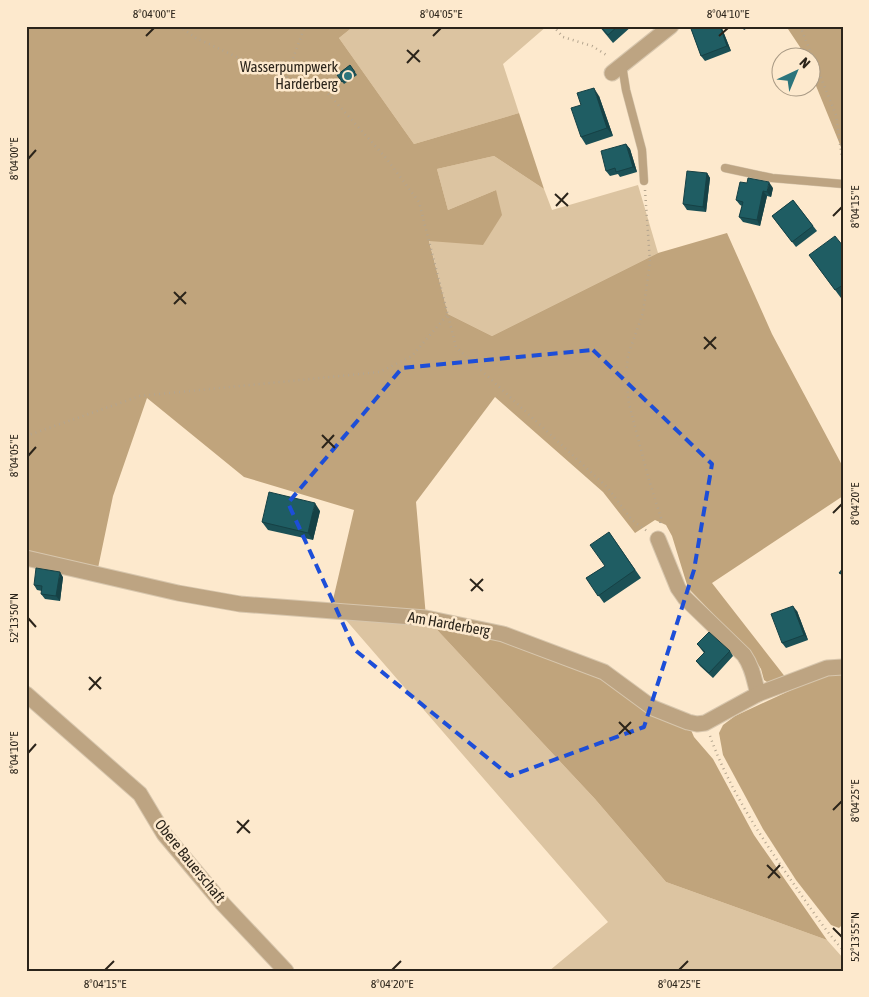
<svg xmlns="http://www.w3.org/2000/svg" width="869" height="997" font-family="'Asap Condensed',sans-serif">
<style>
.green{fill:#dcc4a1}
.forest{fill:#c0a47c}
.lines{fill:none;stroke-linecap:round;stroke-linejoin:round}
.service-casing{stroke:#d7c6ad;stroke-width:9}
.minor-casing{stroke:#d7c6ad;stroke-width:17}
.path{stroke:#b4a58f;stroke-width:2.5;stroke-dasharray:1 4;stroke-linecap:butt}
.service{stroke:#bda482;stroke-width:8}
.minor{stroke:#bda482;stroke-width:15}
.wall{fill:#1b5055}
.shaded-wall{fill:#164145}
.building{fill:#1f5d63;stroke:#164145}
.marked{fill:none;stroke:#1d4ed8;stroke-width:4;stroke-dasharray:10 6;stroke-linejoin:round}
.ticks{fill:none;stroke:#2b241a;stroke-width:2}
.poi-dot{fill:#2c757c;stroke:#fde9cd;stroke-width:2}
.labels{text-anchor:middle;stroke-width:5;stroke-linejoin:round;paint-order:stroke}
.poi-label{font-size:15px;fill:#2b241a;stroke:#fde9cd;text-anchor:end}
.street-label{font-size:15px;fill:#2b241a;stroke:#fde9cd}
.neatline{fill:none;stroke:#2b241a;stroke-width:2}
.ticks-label{font-size:12px;text-anchor:middle;fill:#2b241a}
</style>
<rect width="100%" height="100%" fill="#fde9cd"/>
<g class="green">
<path d="M 354,26 L 547,26 L 503,64 L 519,113 L 414,144 L 339,38 Z"/>
<path d="M 494,156 L 544,189 L 552,210 L 638,185 L 658,253 L 492,336 L 448,314 L 429,240 L 483,244 L 496,190 L 448,210 L 437,169 Z"/>
<path d="M 332,604 L 426,618 L 595,799 L 666,882 L 827,940 L 843,958 L 843,971 L 549,971 L 608,922 Z"/>
</g>
<g class="forest">
<path d="M 26,26 L 354,26 L 339,38 L 414,144 L 519,113 L 544,189 L 494,156 L 437,169 L 448,210 L 496,190 L 502,215 L 483,245 L 429,241 L 448,314 L 492,336 L 658,253 L 727,233 L 772,334 L 843,467 L 843,496 L 712,583 L 786,678 L 770,684 L 764,680 L 761,669 L 750,652 L 688,588 L 672,536 L 666,525 L 655,520 L 635,533 L 603,492 L 495,397 L 416,502 L 426,617 L 604,672 L 691,730 L 694,737 L 713,759 L 754,835 L 827,940 L 666,882 L 595,799 L 426,618 L 332,604 L 354,510 L 244,477 L 147,398 L 113,496 L 98,568 L 26,551 Z"/>
<path d="M 786,26 L 843,26 L 843,152 L 812,76 L 812,58 L 804,57 L 800,47 Z"/>
<path d="M 843,671 L 843,924 L 839,928 L 831,925 L 796,880 L 763,829 L 723,755 L 719,733 L 723,725 L 735,716 L 828,673 Z"/>
</g>
<g class="lines">
<defs>
<g id="service">
<path d="M 622,65 L 626,90 L 642,150 L 644,181"/>
<path d="M 725,168 L 772,178 L 843,184"/>
</g>
<g id="minor">
<path d="M 612,73 L 671,26"/>
<path d="M 658,539 L 678,588 L 685,598 L 744,655 C 753,668 754,680 758,694"/>
<path d="M 26,558 L 178,593 L 240,604 L 426,618 L 503,634 L 604,672 L 653,708 L 688,722 L 697,724 L 705,723 L 758,694 L 827,668 L 843,667"/>
<path d="M 26,694 L 140,794 L 164,834 L 222,903 L 286,971"/>
</g>
</defs>
<use href="#service" class="service-casing"/>
<use href="#minor" class="minor-casing"/>
<g class="path">
<path d="M 179,26 L 196,38 L 265,70 L 324,89 L 386,158 L 419,202 L 456,347 L 608,488 L 632,520 L 647,531"/>
<path d="M 553,26 L 563,37 L 592,46 L 608,56"/>
<path d="M 800,26 L 836,115 L 843,165"/>
<path d="M 286,77 L 305,26"/>
<path d="M 645,190 L 650,262 L 643,313 L 628,355 L 626,376 L 629,404 L 649,480 L 661,518 L 660,524"/>
<path d="M 26,436 L 140,396 L 380,372 L 412,356 L 448,314"/>
<path d="M 710,736 C 729,789 761,837 793,883 C 809,906 824,929 843,950"/>
</g>
<use href="#service" class="service"/>
<use href="#minor" class="minor"/>
</g>
<g class="wall">
<path d="M 599,26 L 632,26 L 613,43 Z"/>
<path d="M 690,26 L 721,26 L 731,51 L 705,61 L 701,56 Z"/>
<path d="M 741,26 L 751,26 L 744,30 Z"/>
<path d="M 350,65 L 357,75 L 344,84 L 337,75 Z"/>
<path d="M 599,96 L 613,136 L 586,145 L 581,137 L 581,105 Z"/>
<path d="M 626,144 L 630,149 L 637,172 L 620,177 L 618,174 L 610,176 L 606,171 Z"/>
<path d="M 707,173 L 710,178 L 706,212 L 687,210 L 683,204 Z"/>
<path d="M 773,188 L 771,197 L 767,196 L 760,226 L 743,222 L 739,217 L 742,206 L 740,205 L 736,200 Z"/>
<path d="M 793,200 L 817,231 L 796,247 L 772,216 Z"/>
<path d="M 843,246 L 843,296 L 841,298 L 809,255 Z"/>
<path d="M 320,511 L 313,540 L 268,530 L 262,522 Z"/>
<path d="M 609,532 L 641,578 L 604,603 L 586,578 L 605,566 Z"/>
<path d="M 63,577 L 60,601 L 45,599 L 41,594 L 42,591 L 37,590 L 34,585 Z"/>
<path d="M 797,611 L 808,640 L 786,648 L 782,643 Z"/>
<path d="M 697,644 L 730,651 L 733,656 L 713,678 L 700,666 L 696,661 L 704,653 Z"/>
</g>
<g class="shaded-wall">
<path d="M 720,26 L 721,26 L 731,51 L 727,46 Z"/>
<path d="M 594,88 L 599,96 L 613,136 L 607,128 Z"/>
<path d="M 626,144 L 630,149 L 637,172 L 633,167 Z"/>
<path d="M 707,173 L 710,178 L 706,212 L 703,207 Z"/>
<path d="M 769,182 L 773,188 L 771,197 L 767,192 Z"/>
<path d="M 763,191 L 767,196 L 760,226 L 757,220 Z"/>
<path d="M 315,503 L 320,511 L 313,540 L 308,533 Z"/>
<path d="M 60,572 L 63,577 L 60,601 L 56,596 Z"/>
<path d="M 793,606 L 797,611 L 808,640 L 804,635 Z"/>
</g>
<g class="building">
<path d="M 600,26 L 618,26 L 608,35 Z"/>
<path d="M 690,26 L 720,26 L 727,46 L 701,56 Z"/>
<path d="M 350,65 L 355,72 L 342,82 L 337,75 Z"/>
<path d="M 594,88 L 607,128 L 581,137 L 571,108 L 581,105 L 577,93 Z"/>
<path d="M 626,144 L 633,167 L 616,172 L 615,168 L 606,171 L 601,151 Z"/>
<path d="M 687,171 L 707,173 L 703,207 L 683,204 Z"/>
<path d="M 748,178 L 769,182 L 767,192 L 763,191 L 757,220 L 739,217 L 743,202 L 736,200 L 740,182 L 747,183 Z"/>
<path d="M 793,200 L 813,226 L 792,242 L 772,216 Z"/>
<path d="M 835,236 L 843,246 L 843,285 L 835,290 L 809,255 Z"/>
<path d="M 269,492 L 315,503 L 308,533 L 262,522 Z"/>
<path d="M 609,532 L 635,570 L 598,596 L 586,578 L 605,566 L 590,545 Z"/>
<path d="M 36,568 L 60,572 L 56,596 L 41,594 L 42,586 L 34,585 Z"/>
<path d="M 843,568 L 843,575 L 839,573 Z"/>
<path d="M 793,606 L 804,635 L 782,643 L 771,614 Z"/>
<path d="M 709,632 L 730,651 L 709,673 L 696,661 L 705,652 L 697,644 Z"/>
</g>
<path class="marked" d="M 593,350 L 712,464 L 694,570 L 644,727 L 510,776 L 355,650 L 288,503 L 402,368 Z"/>
<path class="ticks" d="M 146,36 L 154,28M 433,36 L 441,28M 719,36 L 728,28M 407,50 L 420,62M 407,63 L 419,50M 28,159 L 36,150M 555,194 L 568,206M 556,206 L 568,193M 833,216 L 842,207M 174,292 L 186,304M 174,304 L 186,292M 704,337 L 716,349M 704,349 L 716,337M 322,435 L 335,448M 322,448 L 334,435M 28,456 L 36,447M 833,513 L 842,504M 470,579 L 483,591M 471,591 L 483,579M 28,618 L 36,627M 89,677 L 101,689M 89,690 L 101,677M 619,722 L 631,734M 619,734 L 631,722M 28,753 L 36,744M 833,810 L 842,801M 237,821 L 250,833M 237,833 L 249,820M 767,865 L 780,878M 768,878 L 780,865M 833,928 L 842,937M 105,970 L 114,961M 392,970 L 401,961M 679,970 L 688,961"/>
<circle class="poi-dot" cx="348" cy="76" r="5"/>
<g class="labels">
<g class="poi-label">
<text x="338" y="72">Wasserpumpwerk<tspan x="338" dy="17">Harderberg</tspan></text>
</g>
<g class="street-label">
<text transform="translate(449 624) rotate(10)" y="5">Am Harderberg</text>
<text transform="translate(190 861) rotate(51)" y="5">Obere Bauerschaft</text>
</g>
</g>
<rect width="869" height="997" fill="none" stroke="#fde9cd" stroke-width="55"/>
<g transform="translate(796 72) rotate(44)"><circle r="24" fill="#fde9cd" stroke="#a99a85"/>
<path d="M0-4L9 19L0 12L-9 19Z" fill="#2c757c"/>
<text y="-8" font-size="14" font-weight="bold" text-anchor="middle" fill="#2b241a">N</text>
</g>
<rect x="28" y="28" width="814" height="942" class="neatline"/>
<g class="ticks-label">
<text x="154" y="18">8°04'00"E</text>
<text x="441" y="18">8°04'05"E</text>
<text x="728" y="18">8°04'10"E</text>
<text transform="translate(14 159) rotate(-90)" y="4">8°04'00"E</text>
<text transform="translate(855 207) rotate(-90)" y="4">8°04'15"E</text>
<text transform="translate(14 456) rotate(-90)" y="4">8°04'05"E</text>
<text transform="translate(855 504) rotate(-90)" y="4">8°04'20"E</text>
<text transform="translate(14 618) rotate(-90)" y="4">52°13'50"N</text>
<text transform="translate(14 753) rotate(-90)" y="4">8°04'10"E</text>
<text transform="translate(855 801) rotate(-90)" y="4">8°04'25"E</text>
<text transform="translate(855 937) rotate(-90)" y="4">52°13'55"N</text>
<text x="105" y="988">8°04'15"E</text>
<text x="392" y="988">8°04'20"E</text>
<text x="679" y="988">8°04'25"E</text>
</g>
</svg>
